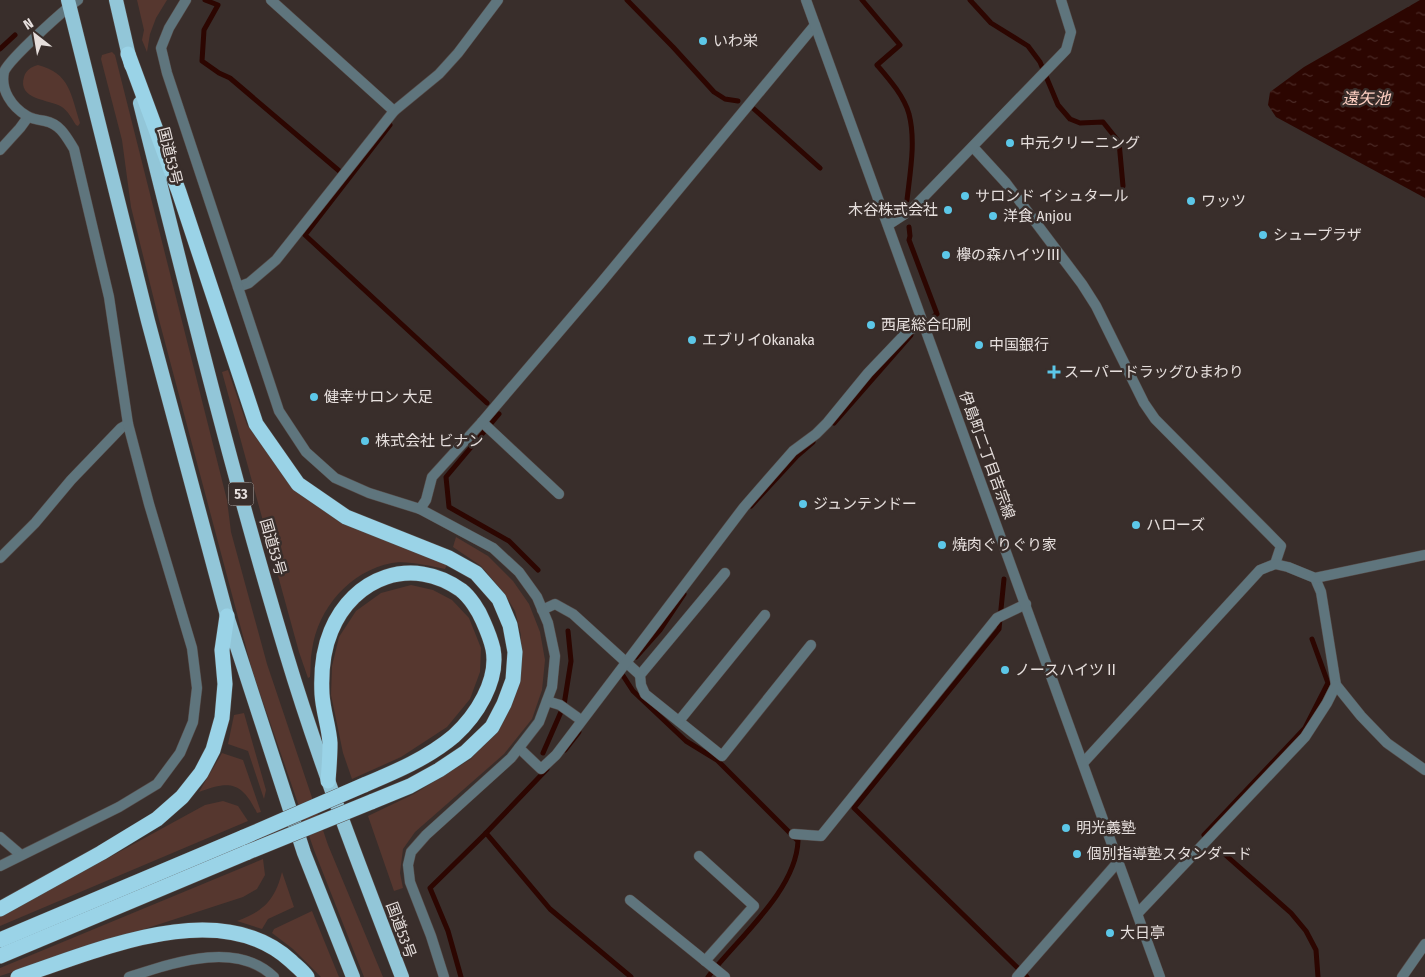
<svg xmlns="http://www.w3.org/2000/svg" width="1425" height="977" font-family="'Fira Sans Condensed','Noto Sans JP',sans-serif">
<style>
.green{fill:#56372f}
.water{fill:url(#water-ripples)}
.lines{fill:none;stroke-linecap:round;stroke-linejoin:round}
.stream{stroke:#2c0601;stroke-width:5}
.minor-casing{stroke:#554a47;stroke-width:11}
.tertiary-casing{stroke:#554a47;stroke-width:11}
.trunk-casing{stroke:#554a47;stroke-width:15}
.motorway-casing{stroke:#554a47;stroke-width:16}
.minor{stroke:#5f757d;stroke-width:10}
.tertiary{stroke:#5f757d;stroke-width:10}
.trunk{stroke:#92c6d8;stroke-width:14}
.motorway{stroke:#9ad3e7;stroke-width:15}
.motorway-bridge-casing{stroke:#554a47;stroke-width:16;stroke-linecap:butt}
.motorway-bridge{stroke:#9ad3e7;stroke-width:15}
.poi-dot{fill:#5cc7e8;stroke:#392e2b;stroke-width:2}
.labels{text-anchor:middle;stroke-width:5;stroke-linejoin:round;paint-order:stroke}
.shield{fill:#392e2b;stroke:#b2aaa8;stroke-width:1}
.shield-label{font-size:14px;font-weight:bold;fill:#e6dfdd}
.poi-label{font-size:15px;fill:#e6dfdd;stroke:#392e2b;text-anchor:start}
.street-label{font-size:15px;fill:#e6dfdd;stroke:#392e2b}
.water-label{font-size:16px;font-style:italic;fill:#ffd0c3;stroke:#392e2b}
</style>
<defs>
<pattern id="water-ripples" width="26" height="14" patternUnits="userSpaceOnUse" patternTransform="scale(1.25)"><rect width="26" height="14" fill="#2c0601"/><path d="M2 4q2-2 4 0t4 0M15 11q2-2 4 0t4 0" fill="none" stroke="#4b2a26"/></pattern>
</defs>
<rect width="100%" height="100%" fill="#392e2b"/>
<g class="green">
<path d="M 137,0 L 167,0 L 156,18 L 150,34 L 147,52 L 142,40 L 144,30 Z"/>
<path d="M 112,52 L 115,55 L 227,500 L 231,532 L 267,664 L 328,845 L 383,977 L 364,977 L 314,850 L 252,670 L 158,316 L 131,207 L 122,140 L 101,59 L 102,55 Z"/>
<path d="M 38,65 C 70,73 71,95 80,123 L 78,126 L 76,125 C 72,119 68,111 62,107 C 49,99 17,100 24,77 C 26,70 31,67 38,65 Z"/>
<path d="M 228,370 L 247,425 L 291,485 L 447,565 L 445,569 C 431,566 405,560 392,563 C 350,571 318,608 312,650 C 310,659 311,668 310,677 L 308,678 L 299,652 L 222,372 Z"/>
<path d="M 456,537 L 488,556 L 513,581 L 529,604 L 540,632 L 545,660 L 542,690 L 532,719 L 504,754 L 415,832 L 403,849 L 400,873 L 403,888 L 394,891 L 368,816 L 414,794 L 471,759 L 502,721 L 521,676 L 521,635 L 515,611 L 504,593 L 481,566 L 453,547 Z"/>
<path d="M 411,585 L 433,590 L 452,600 L 469,618 L 481,648 L 480,672 L 470,699 L 447,727 L 401,757 L 352,779 L 343,753 L 331,695 L 332,666 L 339,637 L 356,611 L 381,593 Z"/>
<path d="M 244,713 L 266,790 L 264,799 L 248,751 L 228,744 L 234,715 Z"/>
<path d="M 222,753 L 243,760 L 261,812 L 257,813 C 242,782 230,780 199,792 Z"/>
<path d="M 223,801 L 238,806 L 248,821 L 0,926 L 0,917 L 205,805 Z"/>
<path d="M 263,859 L 265,875 L 257,889 L 243,897 L 0,976 L 0,968 Z"/>
<path d="M 282,872 L 294,907 L 268,919 L 262,929 L 237,921 C 264,911 275,900 282,872 Z"/>
<path d="M 312,911 L 339,977 L 321,977 L 293,949 L 272,933 L 274,929 Z"/>
</g>
<path class="water" d="M 1420,0 L 1425,0 L 1425,198 L 1276,117 L 1268,105 L 1270,92 L 1304,67 Z"/>
<g class="lines">
<g class="stream">
<path d="M 205,0 L 218,5 L 204,30 L 202,61 L 219,73 L 230,78 L 344,175"/>
<path d="M 627,0 L 673,47 L 714,92 L 725,99 L 738,101"/>
<path d="M 862,0 L 900,45 L 877,65 C 889,79 904,96 909,114 C 916,141 910,173 907,200"/>
<path d="M 970,0 L 991,23 L 1028,46 L 1040,62 L 1058,105 L 1070,119 L 1080,123 L 1103,122 L 1119,142 L 1123,186"/>
<path d="M 0,49 L 15,35"/>
<path d="M 754,109 L 820,168"/>
<path d="M 390,125 L 305,235 L 487,403"/>
<path d="M 909,227 L 910,236 L 909,240 L 937,314 L 934,316"/>
<path d="M 499,414 L 446,477 L 449,507 L 509,541 L 538,570"/>
<path d="M 834,423 L 911,335"/>
<path d="M 751,506 L 797,456 L 813,442"/>
<path d="M 1004,579 L 999,629 L 854,808 L 1027,977"/>
<path d="M 636,657 L 660,630 L 684,594"/>
<path d="M 622,674 L 633,691 L 686,741 L 717,760 L 798,841 C 796,891 737,939 708,977"/>
<path d="M 565,750 L 579,732"/>
<path d="M 543,753 L 564,705 L 571,661 L 568,631"/>
<path d="M 547,769 L 486,833 L 550,909 L 631,977"/>
<path d="M 1205,836 L 1204,835 L 1305,728 L 1328,683 L 1312,639"/>
<path d="M 1221,851 L 1291,913 L 1306,931 L 1316,950 L 1318,977"/>
<path d="M 461,977 L 448,931 L 430,888 L 486,833"/>
</g>
<defs>
<g id="minor">
<path d="M 271,0 L 394,111"/>
<path d="M 973,147 L 1006,183 L 1082,284 L 1096,306 L 1144,403 L 1155,419 L 1281,546 L 1275,564"/>
<path d="M 0,150 L 20,128 L 28,117"/>
<path d="M 888,225 L 911,210 L 1066,50 L 1071,32 L 1061,0"/>
<path d="M 238,287 L 249,283 L 276,260 L 394,111 L 439,74 L 458,53 L 498,0"/>
<path d="M 482,422 L 559,494"/>
<path d="M 420,509 L 426,500 L 432,477 L 482,422 L 600,284 L 815,25"/>
<path d="M 0,558 L 35,523 L 71,480 L 121,428 L 128,424"/>
<path d="M 725,573 L 640,675 L 641,685 L 645,694 L 722,756 L 811,645"/>
<path d="M 1315,578 L 1321,592 L 1336,685 L 1361,716 L 1387,743 L 1425,770"/>
<path d="M 542,610 L 555,604 L 573,614 L 640,675"/>
<path d="M 547,701 L 560,705 L 581,720"/>
<path d="M 679,721 L 765,615"/>
<path d="M 519,748 L 541,769 L 556,755 L 744,507 L 793,451 L 816,434 L 827,423 L 868,373 L 909,330 L 924,324"/>
<path d="M 1084,762 L 1260,570 L 1275,564 L 1288,567 L 1315,578 L 1425,555"/>
<path d="M 794,834 L 821,836 L 997,618 L 1026,604"/>
<path d="M 0,837 L 21,855"/>
<path d="M 699,856 L 754,906 L 705,961"/>
<path d="M 630,900 L 725,977"/>
<path d="M 1138,913 L 1305,737 L 1327,703 L 1336,685"/>
<path d="M 1017,977 L 1118,862"/>
<path d="M 1402,977 L 1425,944"/>
</g>
<g id="tertiary">
<path d="M 186,0 L 169,28 L 161,48 L 167,73 L 279,411 L 306,452 L 335,478 L 369,493 L 420,509 L 493,548 L 519,572 L 537,597 L 548,623 L 555,656 L 552,687 L 539,722 L 511,758 L 426,835 L 411,852 L 408,865 L 410,882 L 431,936 L 444,977"/>
<path d="M 806,0 L 1160,977"/>
<path d="M 0,866 L 119,807 L 157,784 L 180,753 L 193,722 L 197,688 L 192,648 L 149,504 L 128,424 L 109,297 L 74,149 C 66,136 60,124 45,121 C 39,120 32,119 27,116 C 12,107 0,90 4,72 C 8,60 65,9 78,0"/>
<path d="M 129,977 C 173,963 236,940 274,977"/>
</g>
<g id="trunk">
<path d="M 68,0 L 148,321 L 227,616 L 304,853 L 353,977"/>
<path d="M 116,0 L 131,65"/>
<path d="M 140,103 C 186,287 231,471 286,653 C 319,763 361,870 402,977"/>
</g>
<g id="motorway">
<path d="M 128,54 L 179,192 L 256,424 L 298,484 L 346,517 L 449,558 L 476,573 L 499,599 L 510,625 L 515,652 L 513,680 L 504,704 L 492,727 L 466,752 L 439,770 L 410,786 L 371,802"/>
<path d="M 328,781 C 329,769 330,755 330,743 C 329,727 323,711 322,694 C 321,674 323,650 331,631 C 353,577 412,555 461,590 C 470,597 479,611 483,621 C 487,630 491,640 493,649 C 499,681 476,716 454,736 C 428,758 395,772 364,785"/>
<path d="M 0,909 L 101,853 L 157,819 L 182,797 L 201,773 L 213,750 L 222,718 L 225,684 L 222,650 L 227,616"/>
<path d="M 0,940 L 244,837"/>
<path d="M 0,956 L 248,852"/>
<path d="M 18,977 C 96,951 220,895 291,961 C 296,966 303,971 307,977"/>
</g>
</defs>
<use href="#minor" class="minor-casing"/>
<use href="#tertiary" class="tertiary-casing"/>
<use href="#trunk" class="trunk-casing"/>
<use href="#motorway" class="motorway-casing"/>
<use href="#minor" class="minor"/>
<use href="#tertiary" class="tertiary"/>
<use href="#trunk" class="trunk"/>
<use href="#motorway" class="motorway"/>
<defs>
<g id="motorway-bridge">
<path d="M 244,837 L 364,785"/>
<path d="M 248,852 L 371,802"/>
</g>
</defs>
<use href="#motorway-bridge" class="motorway-bridge-casing"/>
<use href="#motorway-bridge" class="motorway-bridge"/>
</g>
<g class="poi-dot">
<circle cx="703" cy="41" r="5"/>
<circle cx="1010" cy="143" r="5"/>
<circle cx="965" cy="196" r="5"/>
<circle cx="1191" cy="201" r="5"/>
<circle cx="948" cy="210" r="5"/>
<circle cx="993" cy="216" r="5"/>
<circle cx="1263" cy="235" r="5"/>
<circle cx="946" cy="255" r="5"/>
<circle cx="871" cy="325" r="5"/>
<circle cx="692" cy="340" r="5"/>
<circle cx="979" cy="345" r="5"/>
<path d="M1051.5 364.5h5v5h5v5h-5v5h-5v-5h-5v-5h5z"/>
<circle cx="314" cy="397" r="5"/>
<circle cx="365" cy="441" r="5"/>
<circle cx="803" cy="504" r="5"/>
<circle cx="1136" cy="525" r="5"/>
<circle cx="942" cy="545" r="5"/>
<circle cx="1005" cy="670" r="5"/>
<circle cx="1066" cy="828" r="5"/>
<circle cx="1077" cy="854" r="5"/>
<circle cx="1110" cy="933" r="5"/>
</g>
<g class="labels">
<rect class="shield" x="228.5" y="482.5" width="25" height="23" rx="4"/>
<g class="shield-label">
<text x="241" y="499">53</text>
</g>
<g class="poi-label">
<text x="713" y="46">いわ栄</text>
<text x="1020" y="148">中元クリーニング</text>
<text x="975" y="201">サロンド イシュタール</text>
<text x="1201" y="206">ワッツ</text>
<text x="938" y="215" text-anchor="end">木谷株式会社</text>
<text x="1003" y="221">洋食 Anjou</text>
<text x="1273" y="240">シュープラザ</text>
<text x="956" y="260">欅の森ハイツⅢ</text>
<text x="881" y="330">西尾総合印刷</text>
<text x="702" y="345">エブリイOkanaka</text>
<text x="989" y="350">中国銀行</text>
<text x="1064" y="377">スーパードラッグひまわり</text>
<text x="324" y="402">健幸サロン 大足</text>
<text x="375" y="446">株式会社 ビナン</text>
<text x="813" y="509">ジュンテンドー</text>
<text x="1146" y="530">ハローズ</text>
<text x="952" y="550">焼肉ぐりぐり家</text>
<text x="1015" y="675">ノースハイツⅡ</text>
<text x="1076" y="833">明光義塾</text>
<text x="1087" y="859">個別指導塾スタンダード</text>
<text x="1120" y="938">大日亭</text>
</g>
<g class="street-label">
<text transform="translate(170 156) rotate(76)" y="5">国道53号</text>
<text transform="translate(987 455) rotate(70)" y="5">伊島町二丁目吉宗線</text>
<text transform="translate(273 547) rotate(74)" y="5">国道53号</text>
<text transform="translate(401 930) rotate(70)" y="5">国道53号</text>
</g>
<g class="water-label">
<text x="1366" y="104">遠矢池</text>
</g>
</g>
<g transform="translate(35 35) rotate(329)" stroke="#392e2b" stroke-width="4" paint-order="stroke">
<path d="M0-4L9 19L0 12L-9 19Z" fill="#e6dfdd"/>
<text y="-8" font-size="14" font-weight="bold" text-anchor="middle" fill="#e6dfdd">N</text>
</g>
</svg>
